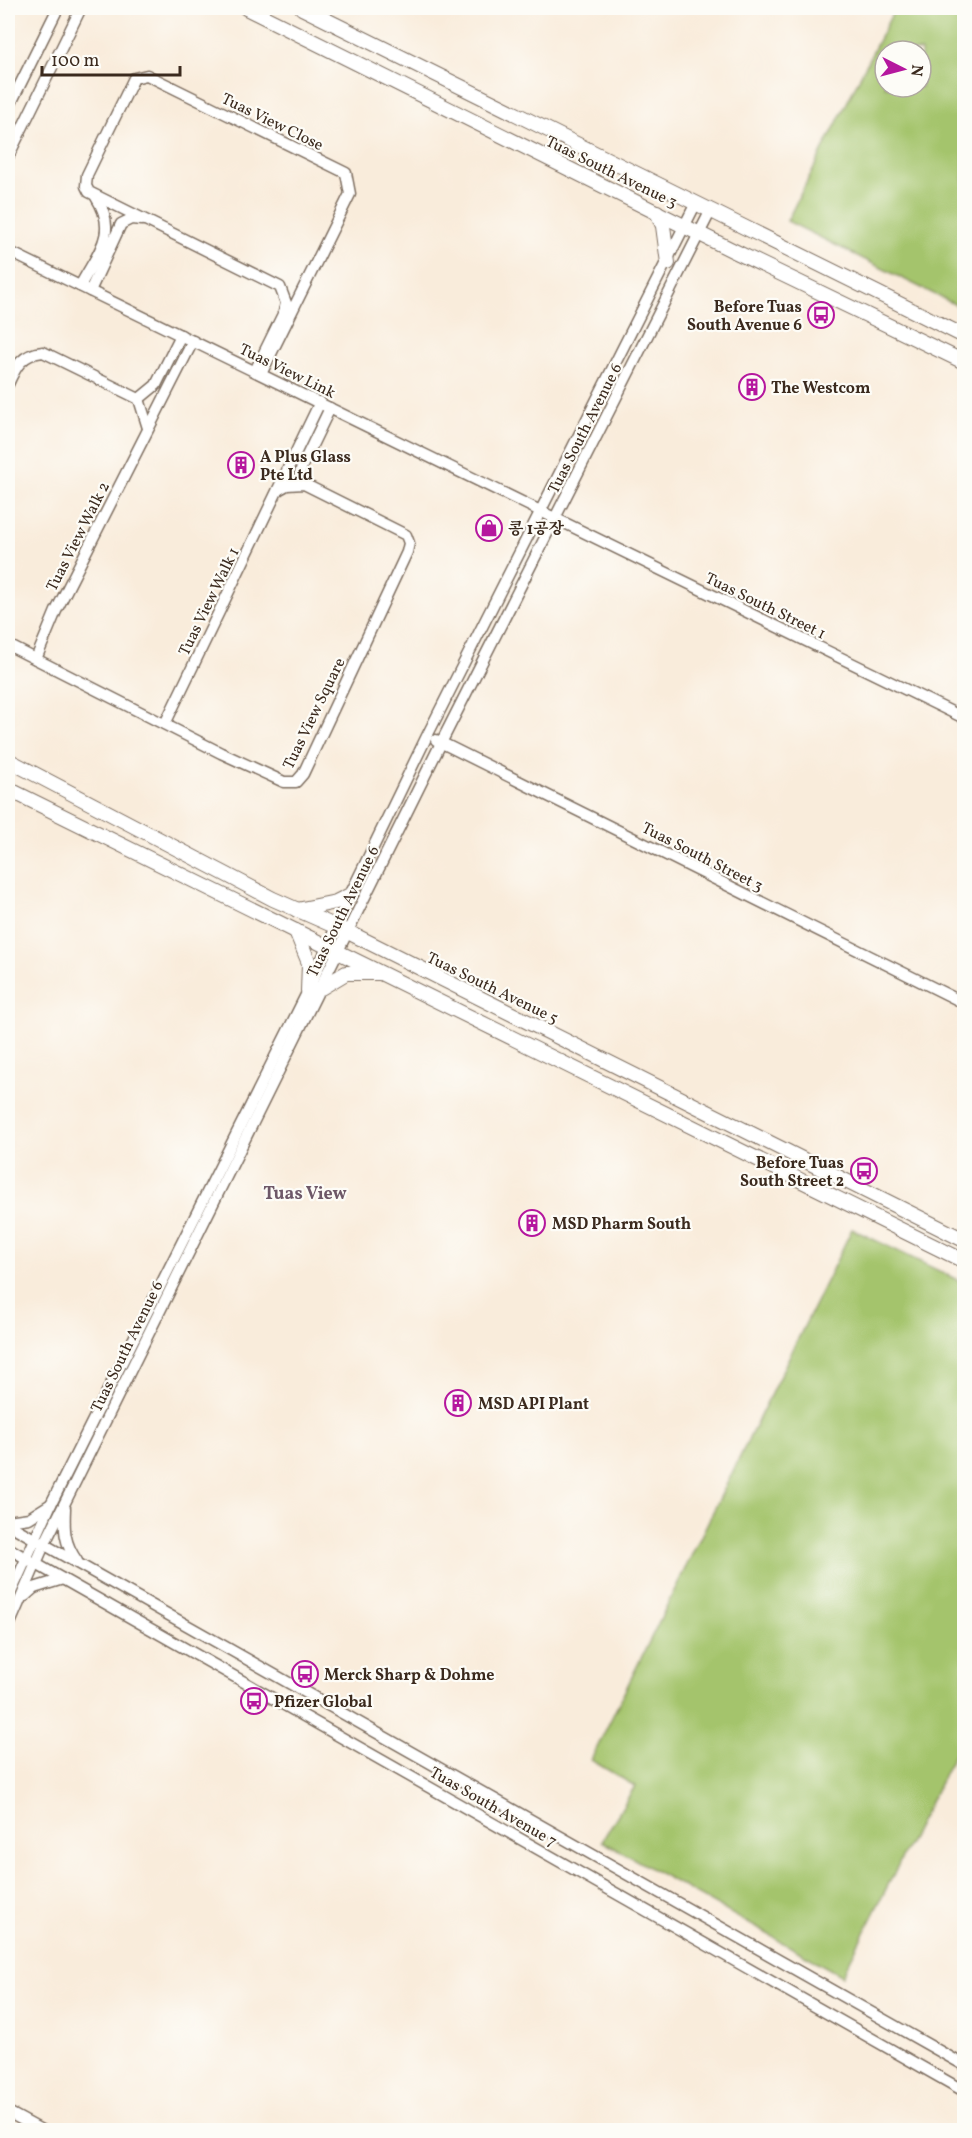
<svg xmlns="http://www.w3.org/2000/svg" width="972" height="2138" font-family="Vollkorn,'Noto Serif KR',serif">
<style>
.green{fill:#a4c46c;stroke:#707745;stroke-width:1.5;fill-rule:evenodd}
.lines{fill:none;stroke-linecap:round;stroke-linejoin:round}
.minor-casing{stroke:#7e6e60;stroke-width:13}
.major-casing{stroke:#7e6e60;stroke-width:16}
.minor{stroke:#fff;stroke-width:10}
.major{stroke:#fff;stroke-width:14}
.labels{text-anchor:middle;stroke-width:4.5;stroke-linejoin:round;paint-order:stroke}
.street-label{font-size:16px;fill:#3b2a1e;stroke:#fdfcf7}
.poi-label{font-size:16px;font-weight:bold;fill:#3b2a1e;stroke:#fdfcf7;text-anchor:start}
.neighbourhood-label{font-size:18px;font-weight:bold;fill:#6e5868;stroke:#fdfcf7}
</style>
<rect width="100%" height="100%" fill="#fdfcf7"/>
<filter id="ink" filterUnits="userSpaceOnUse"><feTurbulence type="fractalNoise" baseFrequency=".0167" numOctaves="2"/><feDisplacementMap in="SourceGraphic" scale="12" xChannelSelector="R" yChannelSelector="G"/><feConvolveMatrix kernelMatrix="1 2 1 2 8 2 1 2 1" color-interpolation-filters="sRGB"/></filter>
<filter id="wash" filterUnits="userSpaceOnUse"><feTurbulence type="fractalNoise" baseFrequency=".008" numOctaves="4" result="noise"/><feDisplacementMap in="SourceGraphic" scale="24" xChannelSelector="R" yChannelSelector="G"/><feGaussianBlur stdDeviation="1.35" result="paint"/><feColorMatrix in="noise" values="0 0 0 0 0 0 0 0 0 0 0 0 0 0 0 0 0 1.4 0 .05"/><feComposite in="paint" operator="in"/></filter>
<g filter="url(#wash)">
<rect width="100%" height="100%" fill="#f9ecdb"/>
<g class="green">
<path d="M 895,8 L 964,8 L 964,309 L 787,221 ZM 885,51 L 921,51 L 921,87 L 885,87 Z"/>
<path d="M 852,1229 L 964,1283 L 964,1735 L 842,1976 L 602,1841 L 635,1786 L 591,1760 Z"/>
</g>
</g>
<g filter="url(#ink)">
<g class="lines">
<defs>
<g id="minor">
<path d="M 8,109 L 58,8"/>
<path d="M 8,157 L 81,8"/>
<path d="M 8,251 L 964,718"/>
<path d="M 80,286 C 98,252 119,233 96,197"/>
<path d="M 90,291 L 121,224 L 131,219 L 142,220"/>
<path d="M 255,371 L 284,312 L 286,303 L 280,287 L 89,192 L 86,186 L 87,175 L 134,78 L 147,75 L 346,173 L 350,194 L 261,374"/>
<path d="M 8,384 C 16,366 22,354 43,352 L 139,399"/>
<path d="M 139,399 L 156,385 L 181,335"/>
<path d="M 139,399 L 148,428"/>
<path d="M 304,484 L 300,474 L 302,466 L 330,408"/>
<path d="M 8,645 L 221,753 L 284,782 L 296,782 L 303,774 L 407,552 L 409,543 L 406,535 L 304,484 L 287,485 L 278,490"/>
<path d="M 36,659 L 56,611 L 193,341"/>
<path d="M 165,724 L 320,402"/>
<path d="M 436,740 L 964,1003"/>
<path d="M 65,1508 C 64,1530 64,1543 77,1561"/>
<path d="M 8,1521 L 29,1518 L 51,1504"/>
<path d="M 8,1524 L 964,2065"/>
<path d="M 8,1548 L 964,2091"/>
<path d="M 8,1568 L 10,1593"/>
<path d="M 25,1596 L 34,1588 L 63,1579"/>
<path d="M 8,1599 L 51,1504 L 308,991 L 350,895 L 427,736 L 696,203"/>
<path d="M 8,1628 L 44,1545 L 441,743 L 711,210"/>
<path d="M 8,2112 L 41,2130"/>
</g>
<g id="major">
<path d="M 246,8 L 732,250 L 964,362"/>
<path d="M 302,8 L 964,336"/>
<path d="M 657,212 L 663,226 L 668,263"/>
<path d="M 8,760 L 273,899 L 348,932 L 964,1240"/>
<path d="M 8,789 L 964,1261"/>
<path d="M 297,910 L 336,902 L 350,895"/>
<path d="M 296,931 L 309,963 L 308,991"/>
<path d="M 321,988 L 346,973 L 379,973"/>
</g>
</defs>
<use href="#minor" class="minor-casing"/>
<use href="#major" class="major-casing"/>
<use href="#minor" class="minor"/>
<use href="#major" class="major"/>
</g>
</g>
<defs>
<symbol id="bus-ring" viewBox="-11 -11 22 22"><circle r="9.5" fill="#fdfcf7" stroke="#b5179e" stroke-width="1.5"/><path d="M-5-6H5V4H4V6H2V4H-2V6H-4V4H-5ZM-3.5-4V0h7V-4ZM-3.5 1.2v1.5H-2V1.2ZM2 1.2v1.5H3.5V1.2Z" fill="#b5179e"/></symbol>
<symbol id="building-ring" viewBox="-11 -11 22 22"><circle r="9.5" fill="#fdfcf7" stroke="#b5179e" stroke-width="1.5"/><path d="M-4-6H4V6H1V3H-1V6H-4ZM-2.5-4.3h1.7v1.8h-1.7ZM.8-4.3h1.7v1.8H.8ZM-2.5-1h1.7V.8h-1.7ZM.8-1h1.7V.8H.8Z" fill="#b5179e"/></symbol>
<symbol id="shop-ring" viewBox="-11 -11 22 22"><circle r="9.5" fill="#fdfcf7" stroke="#b5179e" stroke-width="1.5"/><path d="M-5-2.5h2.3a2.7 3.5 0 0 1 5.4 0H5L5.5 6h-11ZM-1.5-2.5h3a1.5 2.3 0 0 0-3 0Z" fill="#b5179e"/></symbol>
</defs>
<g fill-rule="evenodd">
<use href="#bus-ring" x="806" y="300" width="30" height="30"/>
<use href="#building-ring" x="737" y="372" width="30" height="30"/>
<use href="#building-ring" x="226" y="450" width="30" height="30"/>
<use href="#shop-ring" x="474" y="513" width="30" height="30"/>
<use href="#bus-ring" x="849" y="1156" width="30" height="30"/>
<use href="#building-ring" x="517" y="1208" width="30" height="30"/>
<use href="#building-ring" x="443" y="1388" width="30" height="30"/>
<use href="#bus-ring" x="290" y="1659" width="30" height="30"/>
<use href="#bus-ring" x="239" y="1686" width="30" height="30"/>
</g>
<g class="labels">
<g class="street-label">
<text transform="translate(273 121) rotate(26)" y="6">Tuas View Close</text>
<text transform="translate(612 171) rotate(26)" y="6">Tuas South Avenue 3</text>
<text transform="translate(288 370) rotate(26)" y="6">Tuas View Link</text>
<text transform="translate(584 428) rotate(-63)" y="6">Tuas South Avenue 6</text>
<text transform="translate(77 536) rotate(-63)" y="6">Tuas View Walk 2</text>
<text transform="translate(208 601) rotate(-64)" y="6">Tuas View Walk 1</text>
<text transform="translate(766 605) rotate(26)" y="6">Tuas South Street 1</text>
<text transform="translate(313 713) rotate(-64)" y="6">Tuas View Square</text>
<text transform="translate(703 856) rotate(27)" y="6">Tuas South Street 3</text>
<text transform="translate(342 911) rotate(-64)" y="6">Tuas South Avenue 6</text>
<text transform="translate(493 987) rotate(26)" y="6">Tuas South Avenue 5</text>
<text transform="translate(126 1346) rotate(-64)" y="6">Tuas South Avenue 6</text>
<text transform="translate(494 1806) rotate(30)" y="6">Tuas South Avenue 7</text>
</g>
<g class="poi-label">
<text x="802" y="312" text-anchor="end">Before Tuas<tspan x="802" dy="18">South Avenue 6</tspan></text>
<text x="771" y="393">The Westcom</text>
<text x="260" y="462">A Plus Glass<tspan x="260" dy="18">Pte Ltd</tspan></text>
<text x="508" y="534">콩 1공장</text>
<text x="844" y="1168" text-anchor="end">Before Tuas<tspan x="844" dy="18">South Street 2</tspan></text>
<text x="552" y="1229">MSD Pharm South</text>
<text x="478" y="1409">MSD API Plant</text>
<text x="324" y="1680">Merck Sharp &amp; Dohme</text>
<text x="274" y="1707">Pfizer Global</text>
</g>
<g class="neighbourhood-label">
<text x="305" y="1199">Tuas View</text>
</g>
</g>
<rect width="972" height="2138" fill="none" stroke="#fdfcf7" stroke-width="30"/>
<g transform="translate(903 69) rotate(96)"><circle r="28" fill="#fdfcf7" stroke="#afa8a0" stroke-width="1.5"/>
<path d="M0-4.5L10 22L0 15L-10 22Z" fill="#b5179e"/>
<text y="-9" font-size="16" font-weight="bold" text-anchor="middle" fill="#3b2a1e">N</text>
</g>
<path d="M42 66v9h138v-9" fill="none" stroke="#3b2a1e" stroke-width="3"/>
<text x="51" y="66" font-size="18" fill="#3b2a1e" stroke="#fdfcf7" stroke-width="4.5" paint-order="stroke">100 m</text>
</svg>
